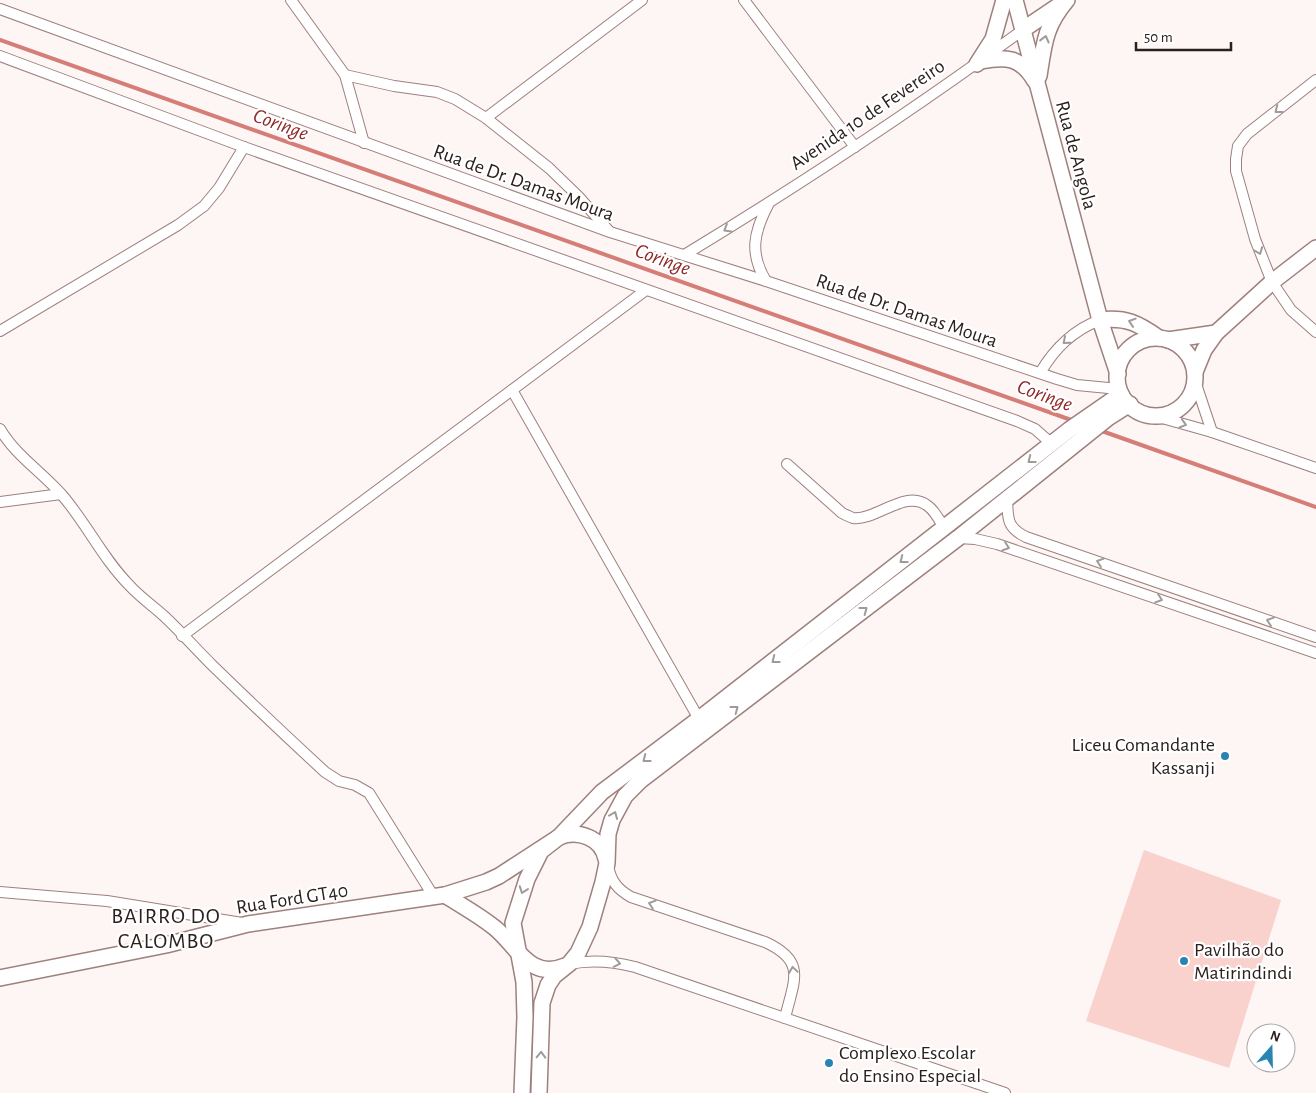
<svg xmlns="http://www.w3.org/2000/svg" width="1316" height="1093" font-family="'Alegreya Sans',sans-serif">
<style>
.green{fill:#f9d1cd}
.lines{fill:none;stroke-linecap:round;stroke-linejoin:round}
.stream{stroke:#d57e78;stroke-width:4}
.street-casing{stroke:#9e807d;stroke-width:12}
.secondary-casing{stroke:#9e807d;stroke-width:18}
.street{stroke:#fff;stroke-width:10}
.secondary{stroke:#fff;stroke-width:15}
.oneway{stroke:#a09b9a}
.poi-dot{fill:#2984b1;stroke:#fff;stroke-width:2}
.labels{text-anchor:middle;stroke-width:4.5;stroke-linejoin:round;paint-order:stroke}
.street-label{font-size:20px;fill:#2c201f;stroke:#fff}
.poi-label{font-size:20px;fill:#2c201f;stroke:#fff;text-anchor:start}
.water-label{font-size:21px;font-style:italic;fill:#8f2828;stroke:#fff}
.quarter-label{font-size:22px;letter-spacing:1px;fill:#2c201f;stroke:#fff}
</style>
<rect width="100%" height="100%" fill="#fdf6f5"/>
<path class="green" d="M 1144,850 L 1281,900 L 1229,1068 L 1086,1021 Z"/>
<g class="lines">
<g class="stream">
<path d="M 0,40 L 1074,421"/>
<path d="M 1099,430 L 1316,507"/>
</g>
<defs>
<g id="street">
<path d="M 291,0 L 345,75 L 364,143"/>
<path d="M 744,0 L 855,147"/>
<path d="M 0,9 L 610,232 L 766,281 L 1057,379 L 1077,385 L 1119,389"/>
<path d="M 0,56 L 244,147 L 1017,421 L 1035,429 L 1052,444"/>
<path d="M 345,75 L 394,86 L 437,92 L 455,99 L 486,118 L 549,168 L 578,196 L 609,231"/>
<path d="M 1316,80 L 1247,134 L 1238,146 L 1236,159 L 1236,171 L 1255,239 L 1272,282 L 1291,310 L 1316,332"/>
<path d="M 486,118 L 642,0"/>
<path d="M 686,254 C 801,184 915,109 1024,29"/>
<path d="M 766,281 C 749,253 754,232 768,205"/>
<path d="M 0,331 L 178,225 L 204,206 L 219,188 L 244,147"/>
<path d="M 1040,373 C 1055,348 1073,330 1100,320"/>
<path d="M 1195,381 L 1212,432"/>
<path d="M 512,390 L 699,719"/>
<path d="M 1155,416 L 1212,432 L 1316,468"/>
<path d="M 0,429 C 16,456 42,472 62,495 C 87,524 103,559 130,586 C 140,597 153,606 164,616 C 181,632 196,649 212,665 C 249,701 287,737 325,772 L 339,781 L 355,785 L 369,793 L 434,897"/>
<path d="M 787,464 L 842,513 C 846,515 850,517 853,518 C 876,521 906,488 928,506 C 935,511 940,521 944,528"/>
<path d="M 1007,498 C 1008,518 1006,527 1026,537 L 1316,637"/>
<path d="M 0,502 L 61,494"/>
<path d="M 958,538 L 975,539 L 997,544 L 1316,653"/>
<path d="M 182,636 L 646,290"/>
<path d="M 608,866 C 611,881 617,889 631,897 L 765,942 C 807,961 794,980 785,1018"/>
<path d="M 0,892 L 107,901 L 242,923"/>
<path d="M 569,964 C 592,959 612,961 635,967 L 1005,1093"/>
</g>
<g id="secondary">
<path d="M 1015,0 L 1100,320 L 1118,374"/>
<path d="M 1024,29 L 1058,6"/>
<path d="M 981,61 C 1006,56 1021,57 1035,81"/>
<path d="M 977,64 L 993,39 L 1004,0"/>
<path d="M 1039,76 C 1044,43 1045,26 1067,0"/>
<path d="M 1100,320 C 1126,317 1138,323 1159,338"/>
<circle cx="1156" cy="377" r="39"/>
<path d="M 1168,340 L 1216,333"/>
<path d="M 1195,372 L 1204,350 L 1216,333 L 1272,282 L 1316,248"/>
<path d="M 445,895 C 462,906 479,915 495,928 C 516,945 530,981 565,966"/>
<path d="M 0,978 L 166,945 L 248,924 L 445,895 L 486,882 L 499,876 L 559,837 C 578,829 602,838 606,859"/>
<path d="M 522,1093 L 525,1017 L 524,982 L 513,923 L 527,879 L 541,851 L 559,837 L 602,792 L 699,719 L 1069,430 L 1121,394"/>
<path d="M 539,1093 L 542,1003 L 548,985 L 554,976 L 569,964 L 578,953 L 590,927 L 603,882 L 607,863 L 608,834 L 612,820 L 625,796 L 641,780 L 958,538 L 1108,418 L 1130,404"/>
</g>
</defs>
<use href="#street" class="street-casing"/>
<use href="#secondary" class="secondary-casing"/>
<use href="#street" class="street"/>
<use href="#secondary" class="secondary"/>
</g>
<defs><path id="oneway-chevron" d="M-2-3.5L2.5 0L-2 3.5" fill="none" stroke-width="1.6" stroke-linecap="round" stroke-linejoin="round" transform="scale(1.25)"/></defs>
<g class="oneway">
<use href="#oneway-chevron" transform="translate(1045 39) rotate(-76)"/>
<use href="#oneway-chevron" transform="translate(1278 110) rotate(142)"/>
<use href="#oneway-chevron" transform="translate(727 229) rotate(149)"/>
<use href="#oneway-chevron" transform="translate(1259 251) rotate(69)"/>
<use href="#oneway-chevron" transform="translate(1132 322) rotate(-162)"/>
<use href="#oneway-chevron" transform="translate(1066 341) rotate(139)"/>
<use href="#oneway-chevron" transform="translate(1183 424) rotate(16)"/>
<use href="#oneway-chevron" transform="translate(1031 460) rotate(142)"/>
<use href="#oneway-chevron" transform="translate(1006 547) rotate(19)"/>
<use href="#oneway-chevron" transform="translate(903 560) rotate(142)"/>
<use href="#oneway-chevron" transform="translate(1100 562) rotate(-161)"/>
<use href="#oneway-chevron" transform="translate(1159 599) rotate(19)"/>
<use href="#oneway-chevron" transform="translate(864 610) rotate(-37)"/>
<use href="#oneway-chevron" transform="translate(1270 621) rotate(-161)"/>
<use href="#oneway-chevron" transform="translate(775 660) rotate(142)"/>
<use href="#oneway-chevron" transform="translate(735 709) rotate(-37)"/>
<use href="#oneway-chevron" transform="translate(646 759) rotate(142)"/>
<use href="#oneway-chevron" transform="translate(614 815) rotate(-67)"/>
<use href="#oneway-chevron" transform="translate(523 890) rotate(110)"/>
<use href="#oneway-chevron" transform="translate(652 904) rotate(-161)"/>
<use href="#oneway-chevron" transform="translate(617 963) rotate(11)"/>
<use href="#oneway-chevron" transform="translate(793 970) rotate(-98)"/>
<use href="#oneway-chevron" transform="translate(541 1055) rotate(-88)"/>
</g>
<g class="poi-dot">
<circle cx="1225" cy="756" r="5"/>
<circle cx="1184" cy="961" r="5"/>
<circle cx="829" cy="1063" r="5"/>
</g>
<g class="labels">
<g class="street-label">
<text transform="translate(867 114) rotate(-34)" y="7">Avenida 10 de Fevereiro</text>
<text transform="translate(1077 155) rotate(75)" y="7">Rua de Angola</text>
<text transform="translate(524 182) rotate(20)" y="7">Rua de Dr. Damas Moura</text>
<text transform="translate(907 310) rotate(19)" y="7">Rua de Dr. Damas Moura</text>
<text transform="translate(292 898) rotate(-9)" y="7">Rua Ford GT40</text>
</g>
<g class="poi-label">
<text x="1215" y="751" text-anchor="end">Liceu Comandante<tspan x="1215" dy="23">Kassanji</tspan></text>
<text x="1194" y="956">Pavilhão do<tspan x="1194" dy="23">Matirindindi</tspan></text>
<text x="839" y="1059">Complexo Escolar<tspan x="839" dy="23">do Ensino Especial</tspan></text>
</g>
<g class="water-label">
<text transform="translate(281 124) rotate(20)" y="7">Coringe</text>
<text transform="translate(663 259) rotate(20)" y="7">Coringe</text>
<text transform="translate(1045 395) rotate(20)" y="7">Coringe</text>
</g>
<g class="quarter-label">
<text x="166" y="923">BAIRRO DO<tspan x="166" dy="25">CALOMBO</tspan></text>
</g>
</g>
<g transform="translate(1271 1048) rotate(20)"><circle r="24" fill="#ffffff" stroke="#aba6a5"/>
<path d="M0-4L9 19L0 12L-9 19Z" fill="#2984b1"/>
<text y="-8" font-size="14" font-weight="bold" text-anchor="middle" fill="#2c201f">N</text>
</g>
<path d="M1136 42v8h95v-8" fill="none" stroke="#2c201f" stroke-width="2.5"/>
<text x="1144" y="42" font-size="15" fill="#2c201f" stroke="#ffffff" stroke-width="4" paint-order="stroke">50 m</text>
</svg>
